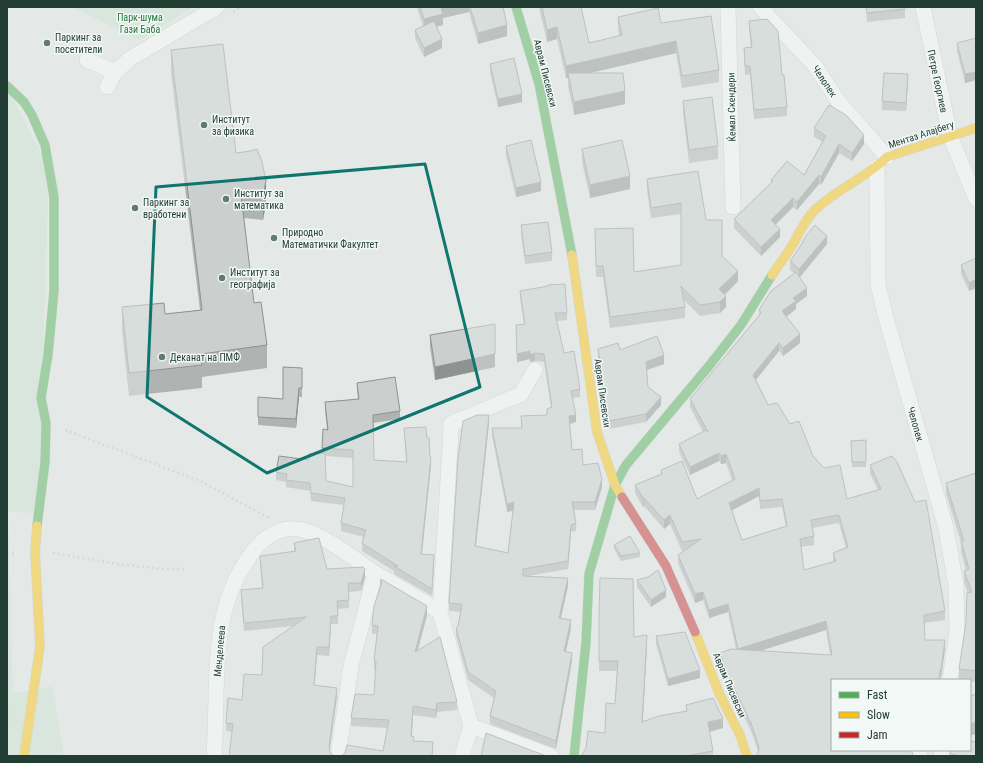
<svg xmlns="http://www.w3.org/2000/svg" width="983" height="763" font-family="'Roboto Condensed',sans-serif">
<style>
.green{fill:#cde3d3}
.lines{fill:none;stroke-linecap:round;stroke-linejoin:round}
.street-casing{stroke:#c1c6c4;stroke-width:16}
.fast-casing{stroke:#bfc7c4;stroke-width:10}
.slow-casing{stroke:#bfc7c4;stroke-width:10}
.jam-casing{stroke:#bfc7c4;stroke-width:10}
.path{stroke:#c1c9c5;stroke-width:2.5;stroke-dasharray:2 3;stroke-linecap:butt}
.street{stroke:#fbfcfb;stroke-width:15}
.fast{stroke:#4caf50;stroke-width:9}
.slow{stroke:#ffc107;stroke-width:9}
.jam{stroke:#c62828;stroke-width:9}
.wall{fill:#afb3b1;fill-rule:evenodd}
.shaded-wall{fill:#8e9290}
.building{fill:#cbd0ce;stroke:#8e9290;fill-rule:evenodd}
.marked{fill:none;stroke:#0f766e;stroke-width:3;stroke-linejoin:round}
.poi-dot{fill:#657973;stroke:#f2f8f5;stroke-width:1.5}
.labels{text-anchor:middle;stroke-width:3;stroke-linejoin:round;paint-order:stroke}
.park-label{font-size:10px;fill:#2b7544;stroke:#f2f8f5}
.poi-label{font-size:10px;fill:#213d34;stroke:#f2f8f5;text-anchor:start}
.street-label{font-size:10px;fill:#213d34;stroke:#f2f8f5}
</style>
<rect width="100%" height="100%" fill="#e4e9e7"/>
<g class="green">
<path d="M 72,7 L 194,7 L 140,40 Z"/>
<path d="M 7,86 L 49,169 L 38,513 L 8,512 L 13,693 L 52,686 L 64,756 L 7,756 Z"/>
</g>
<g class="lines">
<defs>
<g id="street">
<path d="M 728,7 L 733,207"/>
<path d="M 760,7 L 816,67 L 838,101 L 887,157"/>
<path d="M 923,7 L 950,136 L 976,199"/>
<path d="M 87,60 L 115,72"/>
<path d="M 107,87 L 115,72 L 131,58 L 217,7"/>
<path d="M 877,167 L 878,285 L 886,318 L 946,528 L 956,586 L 957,632 L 950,680"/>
<path d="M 440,612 L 451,430 L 451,424 L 521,394 L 535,370"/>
<path d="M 471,726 L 551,756"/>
<path d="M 914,750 L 920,756"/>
<path d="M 214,756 C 215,735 216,714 216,692 C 218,639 220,593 255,549 C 267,535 284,525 303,530 C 324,535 356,560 375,573 C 397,586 419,599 440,612 L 471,726 L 462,756"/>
<path d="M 338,756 L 351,666 L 375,573"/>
<path d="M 941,756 L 942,750"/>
</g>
<g id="fast">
<path d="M 516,7 L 539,84 L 572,255"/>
<path d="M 7,86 L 24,102 L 32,115 L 45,145 L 54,197 L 54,291 L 48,355 L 41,398 L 46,423 L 45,462 L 37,526"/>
<path d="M 574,756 L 586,643 L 589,574 L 615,485 L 626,465 L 709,366 L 741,325 L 772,275"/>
</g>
<g id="slow">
<path d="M 572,255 L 597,432 L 615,485 L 622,497"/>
<path d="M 772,275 C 778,266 784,258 790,249 C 798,237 802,224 813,212 C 834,190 865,179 887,157 L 976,128"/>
<path d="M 695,632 L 719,693 L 740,735 L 747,756"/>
<path d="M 24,756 L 40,646 L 35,552 L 37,526"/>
</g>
<path id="jam" d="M 622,497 L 666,566 L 695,632"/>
</defs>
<use href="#street" class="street-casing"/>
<use href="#fast" class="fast-casing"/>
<use href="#slow" class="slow-casing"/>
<use href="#jam" class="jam-casing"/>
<g class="path">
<path d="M 233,12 L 241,7"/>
<path d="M 65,430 L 200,481 L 269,518"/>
<path d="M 53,553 L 118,564 L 162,569 L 185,569"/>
<path d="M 7,554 L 16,553"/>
<path d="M 7,705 L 8,724"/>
</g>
<use href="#street" class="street"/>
<use href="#fast" class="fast"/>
<use href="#slow" class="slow"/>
<use href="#jam" class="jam"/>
</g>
<g class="wall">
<path d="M 417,7 L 503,7 L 507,36 L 478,44 L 469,12 L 443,18 L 443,25 L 436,27 L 442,48 L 424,57 L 415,38 L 415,30 L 423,26 Z"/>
<path d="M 539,7 L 581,7 L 589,43 L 619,36 L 618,29 L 618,17 L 661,23 L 719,70 L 719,82 L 682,88 L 676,53 L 588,73 L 625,104 L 574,115 L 568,86 L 568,78 L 566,78 L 557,39 L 547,42 Z"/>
<path d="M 866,7 L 905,7 L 905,18 L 867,22 Z"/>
<path d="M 749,21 L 782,75 L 787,107 L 787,116 L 754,119 L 750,74 L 745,75 L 744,56 L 744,48 L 751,47 L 749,30 Z"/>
<path d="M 976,38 L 976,80 L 965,83 L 957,51 L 957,43 Z"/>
<path d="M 171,50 L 236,153 L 251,151 L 266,203 L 263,220 L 244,218 L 254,303 L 267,345 L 267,368 L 202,377 L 202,388 L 129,396 L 122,330 L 122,307 L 165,314 L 200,310 L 171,73 Z"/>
<path d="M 490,64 L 522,102 L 498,107 L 490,72 Z"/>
<path d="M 908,83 L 906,111 L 882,110 L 882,101 Z"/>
<path d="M 683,101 L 718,146 L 718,159 L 689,163 L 683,114 Z"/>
<path d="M 814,128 L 864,144 L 852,161 L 839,153 L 821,185 L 819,184 L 797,210 L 793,207 L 776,224 L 780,237 L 761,256 L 734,228 L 734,219 L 771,183 L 771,180 L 804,175 L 823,142 L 814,137 Z"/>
<path d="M 506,146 L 541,191 L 516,197 L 506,155 Z"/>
<path d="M 582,149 L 630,189 L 590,198 L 582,162 Z"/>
<path d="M 647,179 L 706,220 L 722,256 L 738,281 L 725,295 L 726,307 L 720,313 L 700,316 L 683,299 L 685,307 L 685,318 L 610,328 L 603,277 L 596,277 L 595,229 L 634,272 L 681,265 L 681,214 L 651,218 L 647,190 Z"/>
<path d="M 521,225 L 552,252 L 552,261 L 525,264 L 521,234 Z"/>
<path d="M 827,244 L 800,277 L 807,296 L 796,304 L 796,309 L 786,317 L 800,343 L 783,356 L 779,351 L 756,380 L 768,405 L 790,424 L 813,456 L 847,499 L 878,490 L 870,473 L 870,465 L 945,611 L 945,620 L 924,623 L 925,640 L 945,649 L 941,678 L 832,680 L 758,751 L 751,731 L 730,688 L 720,661 L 720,653 L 736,649 L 728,612 L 709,618 L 703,600 L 695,603 L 678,563 L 678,555 L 685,550 L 682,551 L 670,524 L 664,529 L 644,506 L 643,507 L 635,493 L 635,485 L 661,474 L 661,470 L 697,499 L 732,480 L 726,463 L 721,464 L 719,461 L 690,475 L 679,452 L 679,444 L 703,432 L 690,407 L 690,399 L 759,315 L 759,310 L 794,273 L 790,270 L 790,261 ZM 759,496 L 760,509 L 782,507 L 786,527 L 742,540 L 732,510 ZM 839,523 L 846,548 L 833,553 L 833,562 L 804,570 L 801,547 L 814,545 L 814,536 L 812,528 ZM 826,630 L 830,655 L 760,651 Z"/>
<path d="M 976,258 L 969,291 L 961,274 L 961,265 Z"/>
<path d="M 520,291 L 567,313 L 567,320 L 557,321 L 564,353 L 580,389 L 580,397 L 572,398 L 576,422 L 570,424 L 572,450 L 602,487 L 595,510 L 574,510 L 576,523 L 576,531 L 571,532 L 568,569 L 528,576 L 568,586 L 561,618 L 571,628 L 566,652 L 572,661 L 556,749 L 490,724 L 490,716 L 494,698 L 468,680 L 456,636 L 456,628 L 458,626 L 461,612 L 449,611 L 449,603 L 489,423 L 476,546 L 508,553 L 513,511 L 507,512 L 492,436 L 492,428 L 521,428 L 521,416 L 547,415 L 551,408 L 544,362 L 535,361 L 530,362 L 530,359 L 517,362 L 516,325 L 524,324 L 520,298 Z"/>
<path d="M 430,335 L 495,367 L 435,380 L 430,347 Z"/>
<path d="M 598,349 L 620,350 L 664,364 L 647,370 L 648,387 L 661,405 L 646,422 L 609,429 L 598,357 Z"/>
<path d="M 302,368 L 302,397 L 299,397 L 296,428 L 258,425 L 258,417 L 283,399 Z"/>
<path d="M 357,383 L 400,411 L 400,419 L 373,423 L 374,460 L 406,462 L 404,428 L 427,438 L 431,465 L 422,554 L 434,563 L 432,596 L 394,574 L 394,571 L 362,551 L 362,543 L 364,537 L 341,531 L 341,523 L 344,505 L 311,501 L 310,491 L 286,487 L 286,482 L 276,480 L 276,472 L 309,460 L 309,454 L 322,453 L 322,448 L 327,430 L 325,410 L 325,402 L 358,399 L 357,391 ZM 325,456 L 353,458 L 353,487 L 326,481 Z"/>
<path d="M 866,440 L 866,467 L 852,467 L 851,441 Z"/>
<path d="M 976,473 L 976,682 L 970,681 L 970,680 L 959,680 L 959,669 L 966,622 L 968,593 L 964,582 L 964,571 L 966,570 L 961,552 L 961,542 L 946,494 L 946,483 Z"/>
<path d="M 294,543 L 327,569 L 365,577 L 361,591 L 349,592 L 349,608 L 338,609 L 338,624 L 331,624 L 329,656 L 317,655 L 314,685 L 337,697 L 232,732 L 226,731 L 226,723 L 242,700 L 262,675 L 292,626 L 244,631 L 241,598 L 241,590 L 262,588 L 260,564 L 260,556 L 294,552 Z"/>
<path d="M 614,545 L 640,553 L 640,557 L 621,561 L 614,549 Z"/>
<path d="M 381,579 L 427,615 L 418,650 L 457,702 L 457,710 L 437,712 L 436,718 L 413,715 L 412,736 L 414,741 L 433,751 L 383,751 L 387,728 L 351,726 L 351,718 L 374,695 L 376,670 L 374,669 L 374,661 L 377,634 L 372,634 L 372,625 L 380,589 L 380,582 Z"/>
<path d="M 637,580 L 666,597 L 651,607 L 637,587 Z"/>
<path d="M 599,615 L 647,645 L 643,721 L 686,711 L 686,705 L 723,728 L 709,732 L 713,751 L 713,756 L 582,756 L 582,755 L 605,733 L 615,704 L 617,671 L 599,671 Z"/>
<path d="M 656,636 L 700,678 L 668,686 L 656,644 Z"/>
<path d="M 950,754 L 976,756 L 950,756 Z"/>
</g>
<g class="shaded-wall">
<path d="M 444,7 L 469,7 L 469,12 L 443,18 L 443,25 L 424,30 L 424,19 L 441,8 Z"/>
<path d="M 507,25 L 507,36 L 478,44 L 478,33 Z"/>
<path d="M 557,27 L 557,39 L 547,42 L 547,30 Z"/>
<path d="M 442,39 L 442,48 L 424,57 L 424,48 Z"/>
<path d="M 676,41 L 676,53 L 569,78 L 568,73 L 568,78 L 566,78 L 566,66 Z"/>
<path d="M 976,72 L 976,80 L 965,83 L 965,74 Z"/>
<path d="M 908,74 L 908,83 L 906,111 L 906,103 Z"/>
<path d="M 625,91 L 625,104 L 574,115 L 574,102 Z"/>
<path d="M 522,94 L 522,102 L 498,107 L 498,99 Z"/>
<path d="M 864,135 L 864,144 L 852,161 L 852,153 Z"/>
<path d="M 839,144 L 839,153 L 821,185 L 821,177 Z"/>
<path d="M 819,175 L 819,184 L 797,210 L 797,202 Z"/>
<path d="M 630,176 L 630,189 L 590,198 L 590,185 Z"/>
<path d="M 266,180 L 266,203 L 263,220 L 263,197 Z"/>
<path d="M 541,182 L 541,191 L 516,197 L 516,188 Z"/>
<path d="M 793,198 L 793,207 L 771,229 L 771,220 Z"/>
<path d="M 780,229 L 780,237 L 761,256 L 761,247 Z"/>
<path d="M 827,236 L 827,244 L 799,278 L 799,269 Z"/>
<path d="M 738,271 L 738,281 L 719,300 L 719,289 Z"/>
<path d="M 976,279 L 976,288 L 969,291 L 969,283 Z"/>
<path d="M 807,288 L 807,296 L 796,304 L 796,309 L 782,320 L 782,311 L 793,298 Z"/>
<path d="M 726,296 L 726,307 L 720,313 L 720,302 Z"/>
<path d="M 495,324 L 495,367 L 435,380 L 435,367 Z"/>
<path d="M 800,334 L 800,343 L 783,356 L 783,348 Z"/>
<path d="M 779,343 L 779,351 L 753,383 L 753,375 Z"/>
<path d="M 530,351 L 530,359 L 517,362 L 517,354 Z"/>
<path d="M 535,353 L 535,361 L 530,362 L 530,355 Z"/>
<path d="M 664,355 L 664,364 L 646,370 L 646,362 Z"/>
<path d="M 299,388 L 299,397 L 296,428 L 296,419 Z"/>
<path d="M 661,397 L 661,405 L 646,422 L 646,414 Z"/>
<path d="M 489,415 L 489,423 L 475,554 L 475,546 Z"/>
<path d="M 576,415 L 576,422 L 569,424 L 569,416 Z"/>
<path d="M 719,453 L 719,461 L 690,475 L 690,467 Z"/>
<path d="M 726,454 L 726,463 L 721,464 L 721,456 Z"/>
<path d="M 431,457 L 431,465 L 421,561 L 421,554 Z"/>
<path d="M 602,479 L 602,487 L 595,510 L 595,502 Z"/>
<path d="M 759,488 L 759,496 L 729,512 L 729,503 Z"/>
<path d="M 643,498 L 644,498 L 644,506 L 643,507 Z"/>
<path d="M 514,502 L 514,510 L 507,512 L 507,504 Z"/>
<path d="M 670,515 L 670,524 L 664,529 L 664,520 Z"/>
<path d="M 571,525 L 571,532 L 568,569 L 568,561 Z"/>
<path d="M 434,555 L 434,563 L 432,596 L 432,589 Z"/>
<path d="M 365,569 L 365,577 L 361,591 L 361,583 Z"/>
<path d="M 568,578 L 568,586 L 559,626 L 559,618 Z"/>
<path d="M 666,590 L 666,597 L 651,607 L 651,600 Z"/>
<path d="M 703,592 L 703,600 L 695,603 L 695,594 Z"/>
<path d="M 728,604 L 728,612 L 709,618 L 709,610 Z"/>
<path d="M 427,606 L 427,615 L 415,660 L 415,652 Z"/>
<path d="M 331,616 L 331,624 L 329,656 L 329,647 Z"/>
<path d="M 571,620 L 571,628 L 564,659 L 564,651 Z"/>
<path d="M 826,621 L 826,630 L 738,658 L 738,649 Z"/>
<path d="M 647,635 L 647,645 L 642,731 L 642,722 Z"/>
<path d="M 945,640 L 945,649 L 941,678 L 941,670 Z"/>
<path d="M 317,647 L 317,655 L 314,694 L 314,685 Z"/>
<path d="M 572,653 L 572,661 L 556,749 L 556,741 Z"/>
<path d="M 700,670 L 700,678 L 668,686 L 668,679 Z"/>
<path d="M 337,688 L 337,697 L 329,755 L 329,746 Z"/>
<path d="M 437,703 L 437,712 L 436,718 L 436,710 Z"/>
<path d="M 413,706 L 413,715 L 411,744 L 411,736 Z"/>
<path d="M 723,719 L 723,728 L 708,732 L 708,722 Z"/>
<path d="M 976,722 L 976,734 L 970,736 L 970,724 Z"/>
</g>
<g class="building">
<path d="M 420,7 L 444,7 L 441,8 L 443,14 L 424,19 Z"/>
<path d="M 470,7 L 503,7 L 507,25 L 478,33 Z"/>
<path d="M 542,7 L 581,7 L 589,43 L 622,35 L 618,17 L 658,8 L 661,23 L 711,16 L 719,70 L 682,76 L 676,41 L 566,66 L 557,27 L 547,30 Z"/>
<path d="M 866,7 L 905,7 L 905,9 L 867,13 Z"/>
<path d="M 767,19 L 778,31 L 782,75 L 784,75 L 787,107 L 754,110 L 750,66 L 745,66 L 744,48 L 752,47 L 749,21 Z"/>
<path d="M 434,21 L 442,39 L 424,48 L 415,30 Z"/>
<path d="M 976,38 L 976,72 L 965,74 L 957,43 Z"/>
<path d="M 223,44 L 236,153 L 251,151 L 257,149 L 262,162 L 266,180 L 263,197 L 241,195 L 254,303 L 261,302 L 267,345 L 201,354 L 202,365 L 129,373 L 122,307 L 164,303 L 165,314 L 202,310 L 171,50 Z"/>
<path d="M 514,58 L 522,94 L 498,99 L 490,64 Z"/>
<path d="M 568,73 L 623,73 L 625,91 L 574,102 Z"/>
<path d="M 884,73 L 908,74 L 906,103 L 882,101 Z"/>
<path d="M 712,97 L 718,146 L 689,150 L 683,101 Z"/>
<path d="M 829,105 L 846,115 L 864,135 L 852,153 L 839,144 L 821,177 L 819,175 L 797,202 L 793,198 L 771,220 L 780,229 L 761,247 L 734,219 L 773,181 L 771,180 L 787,161 L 804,175 L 826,136 L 814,128 Z"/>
<path d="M 531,140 L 541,182 L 516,188 L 506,146 Z"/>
<path d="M 622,140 L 630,176 L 590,185 L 582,149 Z"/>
<path d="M 698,171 L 706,220 L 722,220 L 722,256 L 738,271 L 719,289 L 726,296 L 720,302 L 700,305 L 681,286 L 685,307 L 610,317 L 603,266 L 596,266 L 595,229 L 633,228 L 634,272 L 681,265 L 681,203 L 651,208 L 647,179 Z"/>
<path d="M 548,222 L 552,252 L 525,256 L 521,225 Z"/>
<path d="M 815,225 L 827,236 L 799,269 L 790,261 L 800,247 L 807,234 Z"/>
<path d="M 976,258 L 976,279 L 969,283 L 961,265 Z"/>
<path d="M 796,272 L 807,288 L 793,298 L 796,301 L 782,311 L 800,334 L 783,348 L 779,343 L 753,375 L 768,405 L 777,403 L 790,424 L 799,421 L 813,456 L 824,468 L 840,465 L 847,499 L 881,489 L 870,465 L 892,456 L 897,462 L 915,502 L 926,500 L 945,611 L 924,615 L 925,640 L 945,640 L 941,670 L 940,670 L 939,680 L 832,680 L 832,750 L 910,750 L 912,752 L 913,756 L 756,756 L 759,750 L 758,744 L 751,723 L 730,680 L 720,653 L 731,649 L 832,655 L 826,621 L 738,649 L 728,604 L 709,610 L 703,592 L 695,594 L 678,555 L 701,539 L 682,542 L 670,515 L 664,520 L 644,498 L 643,498 L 635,485 L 662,474 L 661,470 L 682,461 L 697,499 L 735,479 L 726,454 L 721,456 L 719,453 L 690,467 L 679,444 L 706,430 L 708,432 L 690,399 L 761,313 L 759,310 L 771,291 ZM 759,488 L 760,501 L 782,499 L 787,526 L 742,540 L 729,503 ZM 839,515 L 848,547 L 833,553 L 836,561 L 804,570 L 800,539 L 814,536 L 811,520 Z"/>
<path d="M 565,284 L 567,313 L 555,313 L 564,353 L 574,351 L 580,389 L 571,391 L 576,415 L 569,416 L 572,450 L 582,449 L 583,465 L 598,463 L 602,479 L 595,502 L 572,502 L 576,523 L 571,525 L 568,561 L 523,569 L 523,576 L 568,578 L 559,618 L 571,620 L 564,651 L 572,653 L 556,741 L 490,716 L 496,691 L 468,672 L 456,628 L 458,626 L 462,604 L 449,603 L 458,458 L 463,421 L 477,415 L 489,415 L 475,546 L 508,553 L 514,502 L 507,504 L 492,428 L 522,428 L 521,416 L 547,415 L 547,409 L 552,407 L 544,354 L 535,353 L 530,355 L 530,351 L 517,354 L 516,325 L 525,324 L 520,291 L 548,286 L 548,285 Z"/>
<path d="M 495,324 L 495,354 L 435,367 L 430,335 Z"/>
<path d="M 657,336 L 664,355 L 646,362 L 648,387 L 661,397 L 646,414 L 609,421 L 598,349 L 618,343 L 620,350 Z"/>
<path d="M 283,367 L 302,368 L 302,388 L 299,388 L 296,419 L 258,417 L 258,397 L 283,399 Z"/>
<path d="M 395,377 L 400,411 L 373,415 L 374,460 L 407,462 L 404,428 L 426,427 L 427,438 L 429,438 L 430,457 L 431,457 L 421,554 L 434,555 L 432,589 L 394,566 L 398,566 L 362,543 L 366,530 L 341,523 L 345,498 L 311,493 L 310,483 L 286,480 L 287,474 L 276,472 L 279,456 L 309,460 L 309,454 L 325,453 L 326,481 L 353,487 L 353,450 L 322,448 L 323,429 L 328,430 L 325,402 L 359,399 L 357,383 Z"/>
<path d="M 866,440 L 866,462 L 852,462 L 851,441 Z"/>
<path d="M 976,473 L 976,671 L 959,669 L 966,622 L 967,593 L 972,592 L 964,571 L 969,569 L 961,541 L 964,541 L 946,483 Z"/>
<path d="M 630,536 L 640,553 L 621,556 L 614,545 Z"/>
<path d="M 318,538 L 319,538 L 327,569 L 363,567 L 365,569 L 361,583 L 348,583 L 349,600 L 337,601 L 338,616 L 331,616 L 329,647 L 317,647 L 314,685 L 337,688 L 329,746 L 330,751 L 332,755 L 335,756 L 229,756 L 233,724 L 226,723 L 228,698 L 242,700 L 244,674 L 262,675 L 263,647 L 306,617 L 244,623 L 241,590 L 263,588 L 260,556 L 296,551 L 294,543 Z"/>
<path d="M 658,570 L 666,590 L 651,600 L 637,580 L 648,577 Z"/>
<path d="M 600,578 L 633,579 L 634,637 L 647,635 L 642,722 L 659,716 L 687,711 L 686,705 L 713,698 L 723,719 L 708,722 L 713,751 L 685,756 L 586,756 L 582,755 L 586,748 L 588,731 L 605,733 L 606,703 L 615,704 L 618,661 L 599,661 L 599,615 Z"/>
<path d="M 381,579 L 427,606 L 415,652 L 440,637 L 457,702 L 437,703 L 436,710 L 413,706 L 411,736 L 414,737 L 413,741 L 433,742 L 432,756 L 341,756 L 345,753 L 347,745 L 383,751 L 389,720 L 351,718 L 355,694 L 374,695 L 376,661 L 374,661 L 378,626 L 372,625 L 374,606 L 382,582 L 380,582 Z"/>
<path d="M 685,632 L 700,670 L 668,679 L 656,636 Z"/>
<path d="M 976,694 L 976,722 L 970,724 L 970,696 Z"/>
<path d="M 486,733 L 546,756 L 481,756 Z"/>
<path d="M 970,741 L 976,742 L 976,756 L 961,756 L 950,754 L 951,750 L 970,750 Z"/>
</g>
<path d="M0 0H983V763H0ZM 425,164 L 480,387 L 267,473 L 147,397 L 156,187 Z" fill="#e4e9e7" fill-opacity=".55" fill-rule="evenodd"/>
<path class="marked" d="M 425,164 L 480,387 L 267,473 L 147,397 L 156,187 Z"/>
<g class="poi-dot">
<circle cx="47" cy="43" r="4"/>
<circle cx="204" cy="125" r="4"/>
<circle cx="226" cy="199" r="4"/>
<circle cx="135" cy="208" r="4"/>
<circle cx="274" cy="238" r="4"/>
<circle cx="222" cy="278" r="4"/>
<circle cx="162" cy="357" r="4"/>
</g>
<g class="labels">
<g class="park-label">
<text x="140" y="21">Парк-шума<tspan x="140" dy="12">Гази Баба</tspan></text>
</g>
<g class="poi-label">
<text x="55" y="41">Паркинг за<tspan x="55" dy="12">посетители</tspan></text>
<text x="212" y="123">Институт<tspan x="212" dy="12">за физика</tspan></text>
<text x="234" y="197">Институт за<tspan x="234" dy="12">математика</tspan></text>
<text x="143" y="206">Паркинг за<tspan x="143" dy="12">вработени</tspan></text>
<text x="282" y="236">Природно<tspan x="282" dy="12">Математички Факултет</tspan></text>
<text x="230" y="276">Институт за<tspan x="230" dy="12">географија</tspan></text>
<text x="170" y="361">Деканат на ПМФ</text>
</g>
<g class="street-label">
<text transform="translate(546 73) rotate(76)" y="4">Аврам Писевски</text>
<text transform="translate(825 81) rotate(56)" y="4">Челопек</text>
<text transform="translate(938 81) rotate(78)" y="4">Петре Георгиев</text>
<text transform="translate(731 107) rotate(-91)" y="4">Ќемал Скендери</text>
<text transform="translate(921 134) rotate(-18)" y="4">Ментаз Алајбегу</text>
<text transform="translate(603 393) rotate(82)" y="4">Аврам Писевски</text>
<text transform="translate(916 424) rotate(74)" y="4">Челопек</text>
<text transform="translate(219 651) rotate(-85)" y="4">Менделеева</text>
<text transform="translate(730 685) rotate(67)" y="4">Аврам Писевски</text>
</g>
</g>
<rect width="983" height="763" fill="none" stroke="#213d34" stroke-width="16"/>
<rect x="831" y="679" width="140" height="72" fill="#f2f8f5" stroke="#9eada8"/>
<rect x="839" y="692" width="20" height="6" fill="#4caf50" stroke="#9eada8"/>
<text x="867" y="699" font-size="12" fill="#213d34">Fast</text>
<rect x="839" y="712" width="20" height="6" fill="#ffc107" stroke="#9eada8"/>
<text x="867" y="719" font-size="12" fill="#213d34">Slow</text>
<rect x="839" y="732" width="20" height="6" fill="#c62828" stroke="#9eada8"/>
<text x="867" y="739" font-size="12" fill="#213d34">Jam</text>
</svg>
